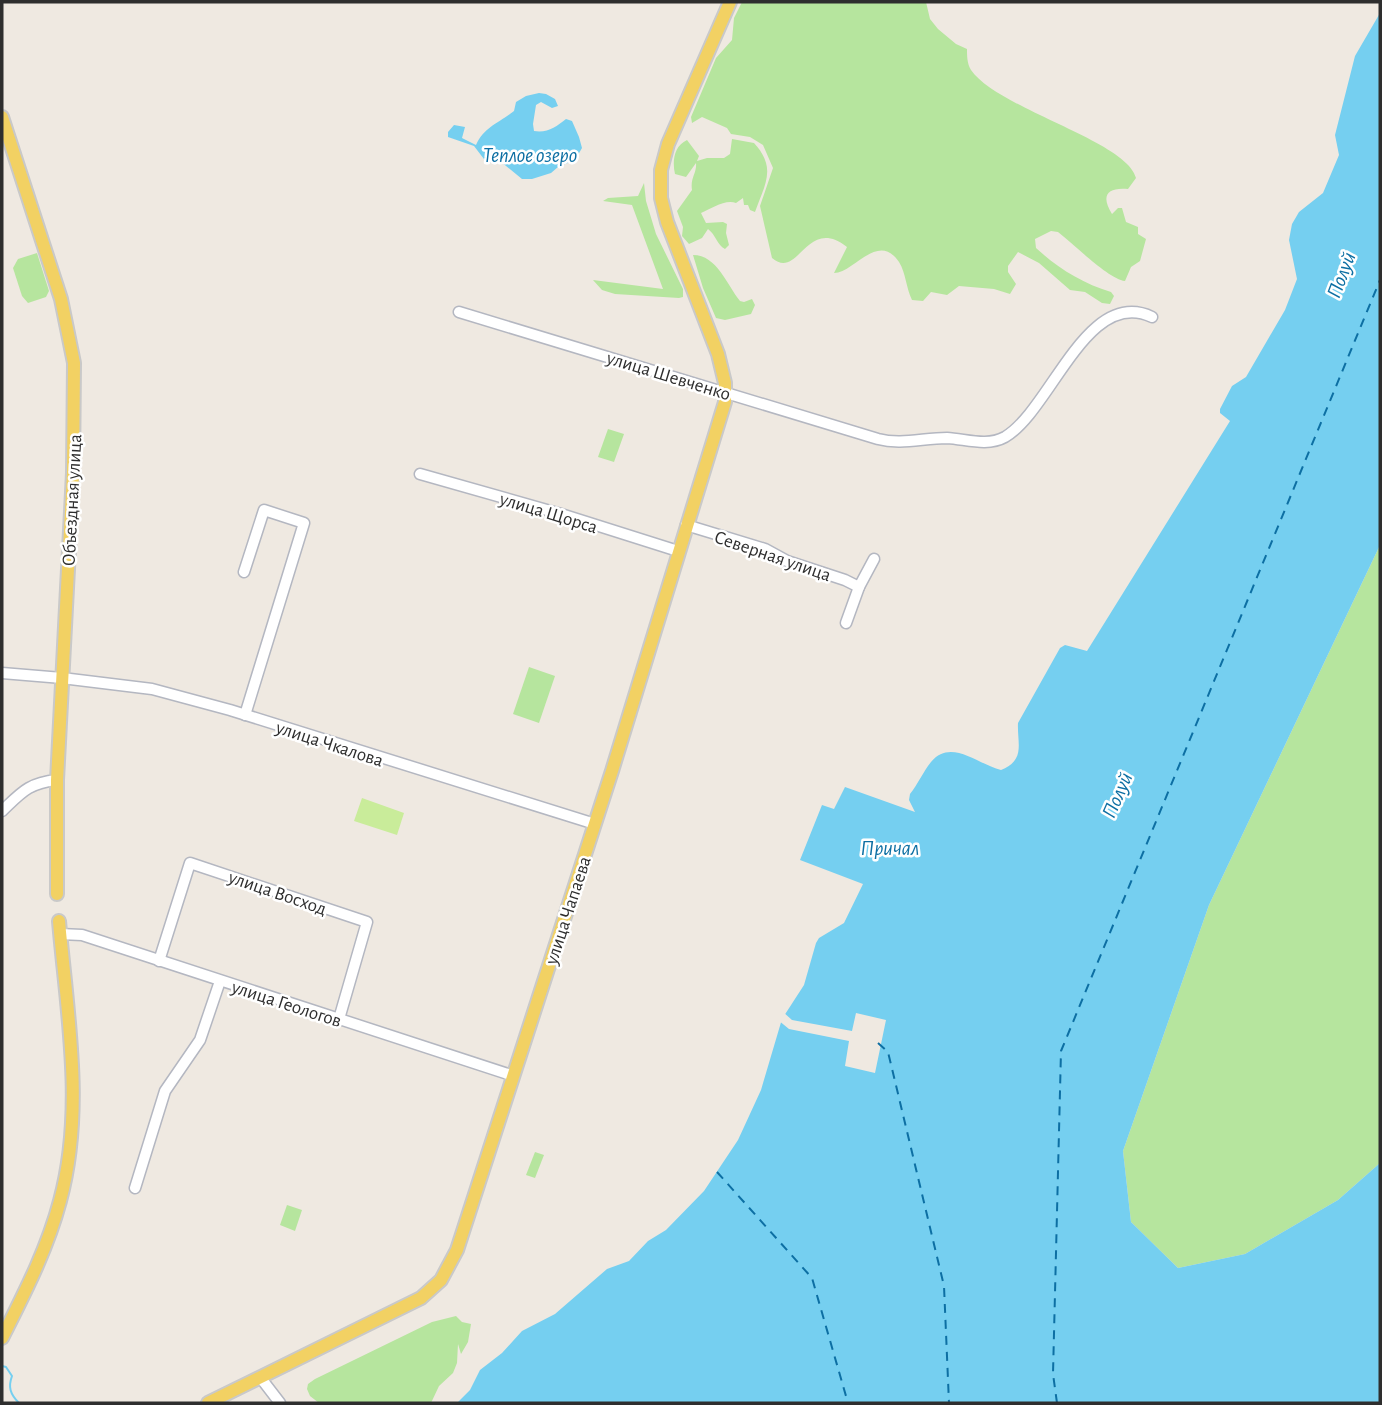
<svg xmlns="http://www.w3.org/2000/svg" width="1382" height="1405" font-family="'Alegreya Sans',sans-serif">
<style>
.green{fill:#b6e59e}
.pitch{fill:#c9ec9a}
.water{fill:#75cff0}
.pier{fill:#efe9e1}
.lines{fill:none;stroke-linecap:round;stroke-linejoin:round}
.stream{stroke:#75cff0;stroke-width:2}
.ferry{stroke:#0d6fa3;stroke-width:2;stroke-dasharray:9 7;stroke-linecap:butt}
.minor-casing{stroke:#b4b7c1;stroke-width:13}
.major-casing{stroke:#c9c9c9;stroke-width:16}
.minor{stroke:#fff;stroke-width:10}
.major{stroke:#f2d163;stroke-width:12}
.labels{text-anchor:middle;stroke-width:5;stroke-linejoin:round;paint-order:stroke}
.street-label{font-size:19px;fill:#2e2e2e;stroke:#fff}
.water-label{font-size:21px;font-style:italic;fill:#0d6fa3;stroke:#fff}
</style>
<rect width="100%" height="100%" fill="#efe9e1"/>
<g class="green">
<path d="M 742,2 L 926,2 L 930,19 L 938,29 L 956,44 L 967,49 C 967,55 967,64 971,70 C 998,109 1127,141 1136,178 L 1128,189 C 1108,187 1100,195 1112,214 L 1118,208 L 1122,208 L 1126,222 L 1138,227 L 1138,234 L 1146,239 L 1140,261 L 1131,267 L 1125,281 C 1108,279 1074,244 1058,232 L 1051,231 L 1035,239 L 1036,248 C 1059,269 1082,283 1111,292 L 1114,296 L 1110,304 L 1102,303 L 1085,292 L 1070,290 L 1039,263 L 1018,252 L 1008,266 L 1008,272 L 1016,284 L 1010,294 L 994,289 L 959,286 L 947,295 L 931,292 L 923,301 L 912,300 C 906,288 906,273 899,262 C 878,231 854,273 834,273 L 847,247 C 806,215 799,281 772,258 L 760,206 L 773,168 L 763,145 L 750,137 L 731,134 L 727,128 L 702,117 L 692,123 L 691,117 L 716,58 L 732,40 L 734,18 Z"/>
<path d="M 732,139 L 754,143 C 777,168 765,184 755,212 L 750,210 L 748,205 L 744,205 L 743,198 L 736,203 C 725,199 711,209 701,213 L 706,223 L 723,222 L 727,224 L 726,233 L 729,245 L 725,249 C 717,245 716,235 708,229 L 702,238 L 689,244 L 682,236 L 683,227 L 677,211 L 692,190 C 690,178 697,173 696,163 L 686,177 L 675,174 C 672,161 674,146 687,140 L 699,156 L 697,161 L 707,158 L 724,158 L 730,154 Z"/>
<path d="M 644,183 L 646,201 L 656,234 L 683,289 L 683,297 L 679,298 L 615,294 L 602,290 L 593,280 L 663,289 L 632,205 L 603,201 L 608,198 L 638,196 Z"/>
<path d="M 37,253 L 49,291 L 46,297 L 28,303 L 22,296 L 13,268 L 18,259 Z"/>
<path d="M 693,255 C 717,255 727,285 740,301 L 744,302 L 752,299 L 755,305 L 751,314 L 725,320 L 716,318 L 703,288 Z"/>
<path d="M 608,429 L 624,434 L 614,462 L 598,457 Z"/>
<path d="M 1380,545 L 1380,1163 L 1338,1200 L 1245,1254 L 1178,1268 L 1131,1222 L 1123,1151 L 1209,905 Z"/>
<path d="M 529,667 L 555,676 L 539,723 L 513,714 Z"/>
<path d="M 535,1152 L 544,1155 L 535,1178 L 526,1175 Z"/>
<path d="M 287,1205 L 302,1210 L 295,1231 L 280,1225 Z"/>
<path d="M 456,1316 L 462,1322 L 471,1324 L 468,1342 L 461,1354 L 458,1344 L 457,1363 L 453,1373 L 439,1386 L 431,1403 L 319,1403 L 310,1396 L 307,1389 L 308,1384 L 315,1379 L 432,1322 Z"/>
</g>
<path class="pitch" d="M 362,798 L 404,813 L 397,835 L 354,821 Z"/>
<g class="water">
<path d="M 1380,13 L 1380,545 L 1209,905 L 1123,1151 L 1131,1222 L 1178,1268 L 1245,1254 L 1338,1200 L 1380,1163 L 1380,1403 L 457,1403 L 470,1390 L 480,1370 L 502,1353 L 522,1331 L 555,1314 L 607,1269 L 629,1261 L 648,1241 L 666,1230 L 704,1191 L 738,1140 L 761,1090 L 782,1019 L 804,985 L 816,943 L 819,938 L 844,923 L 863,884 L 800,860 L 822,805 L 834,809 L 845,787 L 915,812 L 909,800 L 910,794 C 918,784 923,772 931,762 C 951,738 977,764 1001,770 C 1026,760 1017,743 1018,723 L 1060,648 L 1065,645 L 1087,651 L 1230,421 L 1220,413 L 1220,409 L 1232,386 L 1246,377 L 1285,310 L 1297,279 L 1289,240 L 1292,224 L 1299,212 L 1323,193 L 1339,155 L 1335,135 L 1355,56 Z"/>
<path d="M 539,93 L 546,94 L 555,99 L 558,106 L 552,108 L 541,102 L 536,105 L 533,124 L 534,131 C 548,133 556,127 566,119 L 572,121 L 579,137 L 582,148 L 575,160 L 558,167 L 551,173 L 532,179 L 522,179 L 500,161 L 487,163 L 474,146 L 448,137 L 448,132 L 454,125 L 465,127 L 462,138 L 476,145 C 484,127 499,123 514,111 L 516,102 L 526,96 Z"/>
</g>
<path class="pier" d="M 782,1011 L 792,1020 L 852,1031 L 856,1013 L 886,1020 L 875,1073 L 845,1066 L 849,1041 L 789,1029 L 778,1020 Z"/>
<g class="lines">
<path class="stream" d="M 2,1366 L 6,1367 L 12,1376 C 8,1387 10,1394 19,1403"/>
<g class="ferry">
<path d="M 878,1043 L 888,1052 L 944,1286 L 949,1403"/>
<path d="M 717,1172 L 812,1278 L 848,1403"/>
<path d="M 1057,1403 L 1053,1374 L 1061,1051 L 1380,280"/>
</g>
<defs>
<g id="minor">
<path d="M 459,312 L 878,439 C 901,445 923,438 947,438 C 966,439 987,447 1005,437 C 1051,410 1087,286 1152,317"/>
<path d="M 420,474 L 561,514 L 678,551"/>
<path d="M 686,525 L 765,549 L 787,561 L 845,580 L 859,587"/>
<path d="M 244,572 L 264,510 L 304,523 L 245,715"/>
<path d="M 846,623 L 859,587 L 874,559"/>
<path d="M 2,673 L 62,678 L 152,689 L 230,710 L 595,824"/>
<path d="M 2,811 C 21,793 28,783 57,780"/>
<path d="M 60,934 L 82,935 L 514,1076"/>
<path d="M 159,961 L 190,863 L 367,922 L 339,1019"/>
<path d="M 135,1188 L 165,1091 L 200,1040 L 220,981"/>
<path d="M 260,1377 L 280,1403"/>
</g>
<g id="major">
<path d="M 2,117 L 61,299 L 74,363 L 73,473 L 57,780 L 57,894"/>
<path d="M 2,1338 C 24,1294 47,1250 60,1201 C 85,1109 67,1014 59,921"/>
<path d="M 208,1403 L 421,1298 L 441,1280 L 457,1250 L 612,771 L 725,402 L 725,383 L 718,354 L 667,222 L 661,198 L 661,170 L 668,144 L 730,2"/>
</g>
</defs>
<use href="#minor" class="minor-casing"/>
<use href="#major" class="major-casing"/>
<use href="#minor" class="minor"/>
<use href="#major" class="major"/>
</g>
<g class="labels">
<g class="street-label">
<text transform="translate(669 375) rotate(17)" y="7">улица Шевченко</text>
<text transform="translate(71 500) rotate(-87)" y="7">Объездная улица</text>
<text transform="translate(549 512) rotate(17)" y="7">улица Щорса</text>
<text transform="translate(773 555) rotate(19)" y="7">Северная улица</text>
<text transform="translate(330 743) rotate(18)" y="7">улица Чкалова</text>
<text transform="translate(278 892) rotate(19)" y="7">улица Восход</text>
<text transform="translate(567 910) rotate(-72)" y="7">улица Чапаева</text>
<text transform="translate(287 1003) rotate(18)" y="7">улица Геологов</text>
</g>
<g class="water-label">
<text x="530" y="162">Теплое озеро</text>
<text transform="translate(1341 275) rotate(-69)" y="7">Полуй</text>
<text transform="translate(1117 795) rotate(-66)" y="7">Полуй</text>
<text x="890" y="855">Причал</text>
</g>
</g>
<rect width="1382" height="1405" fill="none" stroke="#2e2e2e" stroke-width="7"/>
</svg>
